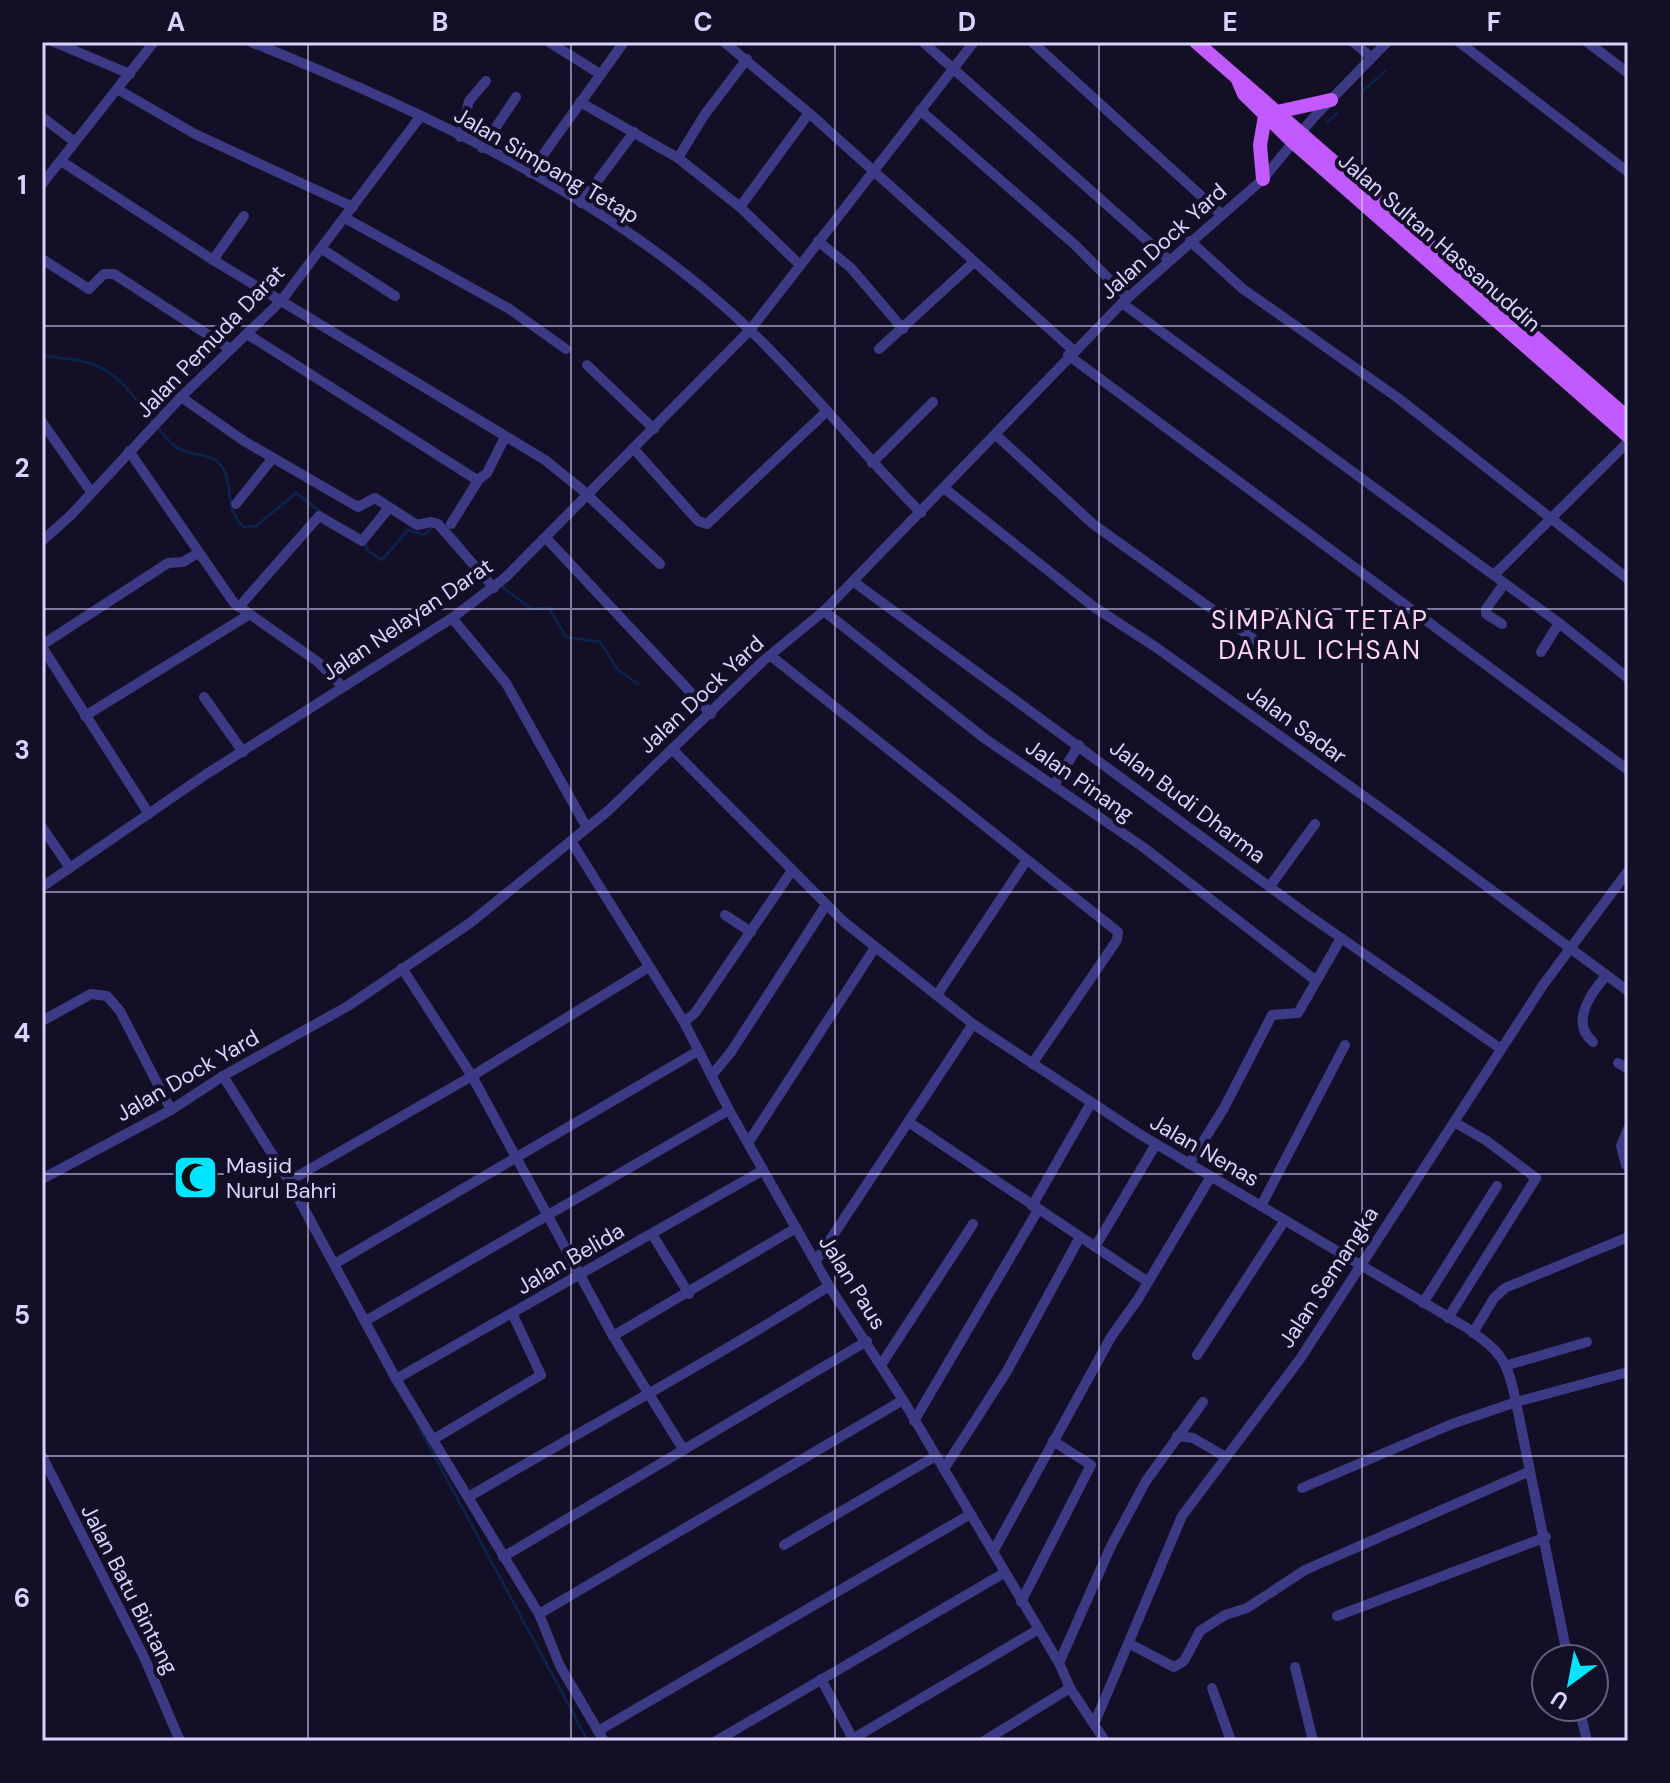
<svg xmlns="http://www.w3.org/2000/svg" width="1670" height="1783" font-family="'DM Sans',sans-serif">
<style>
.lines{fill:none;stroke-linecap:round;stroke-linejoin:round}
.stream{stroke:#0c2248;stroke-width:3}
.minor{stroke:#3d3a85;stroke-width:10}
.major{stroke:#c25bff;stroke-width:14}
.grid{fill:none;stroke:#d9d4ff;stroke-width:2;stroke-opacity:0.55}
.labels{text-anchor:middle;stroke-width:8;stroke-linejoin:round;paint-order:stroke}
.street-label{font-size:22px;fill:#d9d4ff;stroke:#130f26}
.poi-label{font-size:22px;fill:#d9d4ff;stroke:#130f26;text-anchor:start}
.quarter-label{font-size:26px;letter-spacing:2px;fill:#ffd6f0;stroke:#130f26}
.neatline{fill:none;stroke:#d9d4ff;stroke-width:3}
.grid-label{font-size:26px;text-anchor:middle;font-weight:bold;fill:#d9d4ff}
</style>
<rect width="100%" height="100%" fill="#130f26"/>
<g class="lines">
<g class="stream">
<path d="M 1364,90 L 1385,71"/>
<path d="M 1327,122 L 1337,113"/>
<path d="M 42,355 C 60,359 81,358 97,366 C 132,381 147,422 175,446 C 190,458 214,450 224,470 C 233,488 225,512 244,527 L 256,526 L 296,493 L 322,513"/>
<path d="M 346,527 L 360,535"/>
<path d="M 451,531 L 464,547"/>
<path d="M 364,541 L 368,551 L 382,560 L 408,530 L 424,535 L 434,525"/>
<path d="M 498,584 L 532,609 L 549,608 L 566,637 L 600,642 L 618,670 L 638,684"/>
<path d="M 420,1429 L 588,1741"/>
</g>
<g class="minor">
<path d="M 54,42 L 130,74"/>
<path d="M 251,42 C 425,112 615,200 751,331 C 811,389 863,454 921,513"/>
<path d="M 549,42 L 600,74"/>
<path d="M 724,42 L 809,113 L 1074,351"/>
<path d="M 923,42 L 1168,259"/>
<path d="M 1032,42 L 1221,214"/>
<path d="M 1353,42 L 1371,57"/>
<path d="M 1459,42 L 1628,172"/>
<path d="M 1587,42 L 1628,73"/>
<path d="M 117,89 L 195,134 L 353,207"/>
<path d="M 580,102 L 678,158 L 740,207 L 799,264"/>
<path d="M 920,110 L 1074,244 L 1128,298"/>
<path d="M 42,117 L 75,142"/>
<path d="M 460,137 L 469,101 L 486,81"/>
<path d="M 482,148 L 516,97"/>
<path d="M 678,158 L 705,114 L 747,59"/>
<path d="M 61,161 L 213,260 L 545,460 L 581,489 L 660,564"/>
<path d="M 530,173 L 624,42"/>
<path d="M 42,184 L 154,42"/>
<path d="M 581,203 L 634,132"/>
<path d="M 740,207 L 809,113"/>
<path d="M 345,218 L 508,308 L 566,349"/>
<path d="M 818,241 L 851,268 L 903,329"/>
<path d="M 1190,241 L 1243,289 L 1398,398 L 1628,579"/>
<path d="M 322,249 L 395,296"/>
<path d="M 42,259 L 89,289 L 104,274 L 114,274 L 230,349"/>
<path d="M 213,260 L 244,216"/>
<path d="M 1122,303 L 1559,623 L 1628,678"/>
<path d="M 247,334 L 474,478 L 479,479 L 487,473 L 505,437"/>
<path d="M 879,349 L 974,262"/>
<path d="M 1068,355 L 1628,770"/>
<path d="M 587,365 L 654,429"/>
<path d="M 181,397 L 244,441 L 358,507 L 375,498 L 417,525 L 431,522 L 438,524 L 494,588"/>
<path d="M 42,422 L 91,492"/>
<path d="M 996,435 L 1093,524 L 1269,650"/>
<path d="M 633,448 L 698,521 L 707,524 L 827,411"/>
<path d="M 129,451 L 234,603 L 318,662 L 342,686"/>
<path d="M 872,463 L 933,402"/>
<path d="M 944,488 L 1094,607 L 1157,648 L 1393,817 L 1628,991"/>
<path d="M 236,504 L 272,459"/>
<path d="M 451,524 L 479,479"/>
<path d="M 546,538 L 711,714"/>
<path d="M 42,541 L 71,515 L 181,397 L 281,301 L 420,117"/>
<path d="M 1494,575 L 1628,442"/>
<path d="M 854,582 L 1308,915 L 1501,1049"/>
<path d="M 239,607 L 319,516 L 362,541 L 388,509"/>
<path d="M 824,611 L 984,738 L 1143,847 L 1315,980"/>
<path d="M 452,618 L 506,683 L 587,828"/>
<path d="M 1502,624 L 1486,614 L 1486,609 L 1504,584"/>
<path d="M 42,645 L 168,563 L 183,562 L 198,553"/>
<path d="M 42,647 L 149,814"/>
<path d="M 1541,652 L 1559,623"/>
<path d="M 771,656 L 1118,932 L 1117,940 L 1032,1064"/>
<path d="M 204,697 L 243,752"/>
<path d="M 85,716 L 250,614"/>
<path d="M 672,749 L 844,922 L 973,1024 L 1141,1135 L 1467,1328 C 1502,1353 1507,1359 1516,1402 L 1568,1659"/>
<path d="M 1054,785 L 1079,745"/>
<path d="M 42,827 L 70,868"/>
<path d="M 571,841 L 684,1022 L 729,1110 L 829,1286 L 903,1400 L 1059,1663 L 1070,1688 L 1105,1741"/>
<path d="M 1270,886 L 1315,824"/>
<path d="M 42,887 L 205,775 L 452,618 L 506,577 L 750,330 L 974,42"/>
<path d="M 725,915 L 751,932"/>
<path d="M 402,968 L 472,1076 L 613,1336 L 683,1449"/>
<path d="M 937,995 L 1026,861"/>
<path d="M 42,1021 L 91,994 L 107,996 L 120,1011 L 171,1110"/>
<path d="M 684,1022 L 695,1013 L 791,872"/>
<path d="M 1593,1042 C 1570,1023 1590,994 1606,976"/>
<path d="M 1618,1063 L 1628,1069"/>
<path d="M 712,1075 L 731,1052 L 826,905"/>
<path d="M 223,1076 L 289,1181 L 396,1379 L 539,1614 L 560,1666 L 604,1741"/>
<path d="M 910,1123 L 1148,1282"/>
<path d="M 748,1143 L 874,949"/>
<path d="M 1189,1164 L 1224,1108 L 1272,1015 L 1298,1013 L 1341,938"/>
<path d="M 1626,1165 L 1621,1146 L 1628,1129"/>
<path d="M 42,1179 L 171,1110 L 223,1076 L 348,1006 L 470,923 L 609,810 L 763,661 L 824,611 L 1122,303 L 1263,179 L 1313,118 L 1387,42"/>
<path d="M 289,1181 L 472,1076 L 649,967"/>
<path d="M 1032,1206 L 1091,1103"/>
<path d="M 1261,1206 L 1345,1045"/>
<path d="M 652,1234 L 689,1294"/>
<path d="M 1095,1247 L 1156,1144"/>
<path d="M 816,1261 L 973,1024"/>
<path d="M 336,1263 L 698,1051"/>
<path d="M 1423,1303 L 1497,1186"/>
<path d="M 1448,1318 L 1536,1178 L 1487,1141 L 1454,1122"/>
<path d="M 367,1320 L 729,1110"/>
<path d="M 1473,1333 L 1494,1298 L 1505,1288 L 1628,1237"/>
<path d="M 613,1336 L 796,1228"/>
<path d="M 1197,1355 L 1285,1220"/>
<path d="M 881,1365 L 973,1224"/>
<path d="M 1508,1365 L 1587,1342"/>
<path d="M 396,1379 L 763,1170"/>
<path d="M 914,1421 L 1038,1210"/>
<path d="M 1177,1436 L 1193,1438 L 1224,1456"/>
<path d="M 434,1439 L 541,1375 L 513,1315"/>
<path d="M 42,1456 L 144,1657 L 180,1741"/>
<path d="M 944,1469 L 1007,1371 L 1080,1237"/>
<path d="M 1302,1488 L 1452,1424 L 1516,1402 L 1628,1372"/>
<path d="M 470,1496 C 590,1426 712,1360 829,1286"/>
<path d="M 784,1545 L 934,1457"/>
<path d="M 994,1550 L 1111,1337 L 1138,1299 L 1210,1178"/>
<path d="M 503,1557 L 867,1341"/>
<path d="M 1021,1602 L 1091,1465 L 1053,1441"/>
<path d="M 539,1614 L 903,1400"/>
<path d="M 1337,1616 L 1546,1537"/>
<path d="M 1130,1644 L 1174,1667 L 1184,1661 L 1200,1631 L 1225,1615 L 1247,1608 L 1305,1570 L 1528,1472"/>
<path d="M 1059,1663 L 1111,1546 L 1146,1481 L 1203,1402"/>
<path d="M 1295,1667 L 1313,1741"/>
<path d="M 821,1679 L 854,1741"/>
<path d="M 1212,1688 L 1231,1741"/>
<path d="M 1579,1707 L 1587,1741"/>
<path d="M 1095,1722 L 1182,1516 L 1300,1359 L 1543,985 L 1628,871"/>
<path d="M 598,1731 L 969,1515"/>
<path d="M 716,1741 L 1004,1573"/>
<path d="M 849,1741 L 1039,1629"/>
<path d="M 984,1741 L 1070,1688"/>
</g>
<g class="major">
<path d="M 1196,42 L 1628,418"/>
<path d="M 1238,80 L 1244,94 L 1293,142 L 1628,436"/>
<path d="M 1277,112 L 1331,100"/>
<path d="M 1263,179 L 1260,145 L 1265,116"/>
</g>
</g>
<path class="grid" d="M 308,42 L 308,1741M 571,42 L 571,1741M 835,42 L 835,1741M 1099,42 L 1099,1741M 1362,42 L 1362,1741M 42,326 L 1628,326M 42,609 L 1628,609M 42,892 L 1628,892M 42,1174 L 1628,1174M 42,1456 L 1628,1456"/>
<defs>
<symbol id="mosque-square" viewBox="-11 -11 22 22"><rect x="-9" y="-9" width="18" height="18" rx="4" fill="#00e5ff" stroke="#130f26"/><path d="M3.5-4.9A6 6 0 1 0 3.5 4.9A5 5 0 1 1 3.5-4.9Z" fill="#111"/></symbol>
</defs>
<g fill-rule="evenodd">
<use href="#mosque-square" x="170" y="1152" width="51" height="51"/>
</g>
<g class="labels">
<g class="street-label">
<text transform="translate(547 165) rotate(30)" y="8">Jalan Simpang Tetap</text>
<text transform="translate(1163 241) rotate(-42)" y="8">Jalan Dock Yard</text>
<text transform="translate(1440 242) rotate(41)" y="8">Jalan Sultan Hassanuddin</text>
<text transform="translate(210 341) rotate(-46)" y="8">Jalan Pemuda Darat</text>
<text transform="translate(407 619) rotate(-34)" y="8">Jalan Nelayan Darat</text>
<text transform="translate(701 694) rotate(-43)" y="8">Jalan Dock Yard</text>
<text transform="translate(1297 724) rotate(36)" y="8">Jalan Sadar</text>
<text transform="translate(1080 780) rotate(35)" y="8">Jalan Pinang</text>
<text transform="translate(1188 801) rotate(37)" y="8">Jalan Budi Dharma</text>
<text transform="translate(187 1075) rotate(-30)" y="8">Jalan Dock Yard</text>
<text transform="translate(1205 1150) rotate(30)" y="8">Jalan Nenas</text>
<text transform="translate(570 1258) rotate(-30)" y="8">Jalan Belida</text>
<text transform="translate(1328 1277) rotate(-57)" y="8">Jalan Semangka</text>
<text transform="translate(853 1282) rotate(58)" y="8">Jalan Paus</text>
<text transform="translate(130 1589) rotate(63)" y="8">Jalan Batu Bintang</text>
</g>
<g class="poi-label">
<text x="226" y="1173">Masjid<tspan x="226" dy="25">Nurul Bahri</tspan></text>
</g>
<g class="quarter-label">
<text x="1320" y="629">SIMPANG TETAP<tspan x="1320" dy="30">DARUL ICHSAN</tspan></text>
</g>
</g>
<rect width="1670" height="1783" fill="none" stroke="#130f26" stroke-width="88"/>
<g transform="translate(1570 1683) rotate(212)"><circle r="38" fill="#130f26" stroke="#625e7d" stroke-width="2"/>
<path d="M0-6L14 30L0 20L-14 30Z" fill="#00e5ff"/>
<text y="-12" font-size="22" font-weight="bold" text-anchor="middle" fill="#d9d4ff">U</text>
</g>
<rect x="44" y="44" width="1582" height="1695" class="neatline"/>
<g class="grid-label">
<text x="176" y="31">A</text>
<text x="440" y="31">B</text>
<text x="703" y="31">C</text>
<text x="967" y="31">D</text>
<text x="1230" y="31">E</text>
<text x="1494" y="31">F</text>
<text x="22" y="194">1</text>
<text x="22" y="477">2</text>
<text x="22" y="759">3</text>
<text x="22" y="1042">4</text>
<text x="22" y="1324">5</text>
<text x="22" y="1607">6</text>
</g>
</svg>
